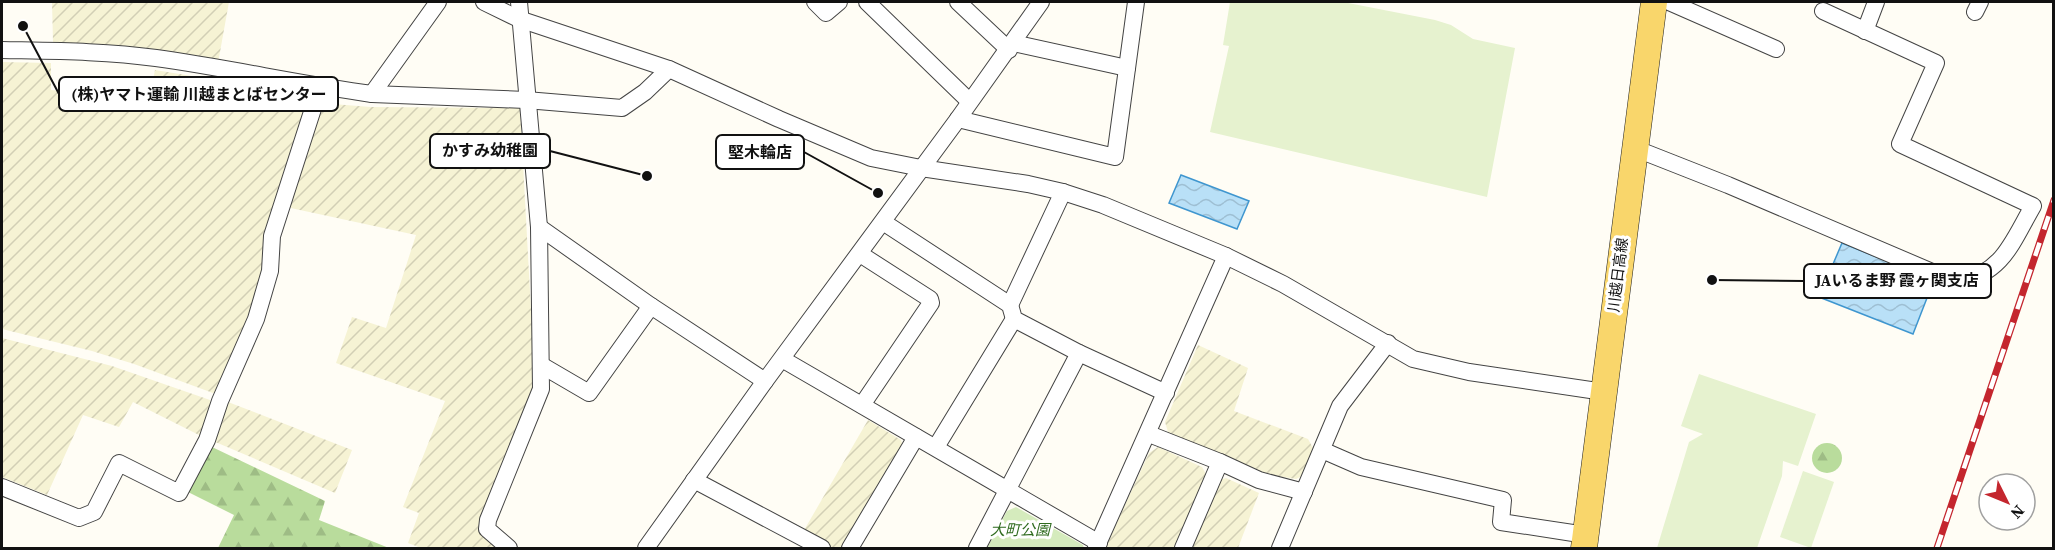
<svg xmlns="http://www.w3.org/2000/svg" width="2055" height="550" font-family="'Source Serif 4','Noto Sans JP',serif">
<style>
.farmland{fill:url(#farmland-furrows)}
.forest{fill:url(#forest-firs)}
.park{fill:#d5ebbd}
.pitch{fill:#e6f2cf}
.water{fill:url(#water-waves);stroke:#3f96cf;stroke-width:1.5}
.lines{fill:none;stroke-linecap:round;stroke-linejoin:round}
.minor-casing{stroke:#444;stroke-width:18}
.primary-casing{stroke:#222;stroke-width:27}
.minor{stroke:#fff;stroke-width:16}
.primary{stroke:#f9d66b;stroke-width:26}
.rail-casing{stroke:#c4262e;stroke-width:7}
.rail{stroke:#fff;stroke-width:4.5;stroke-dasharray:14;stroke-linecap:butt}
.labels{text-anchor:middle;stroke-width:6;stroke-linejoin:round;paint-order:stroke}
.street-label{font-size:15px;fill:#111;stroke:#fff}
.park-label{font-size:15px;font-style:italic;fill:#2f6b1f;stroke:#fff}
.leader{fill:none;stroke:#111;stroke-width:2}
.callout-dot{fill:#111;stroke:#fff;stroke-width:2}
.callout{fill:#fff;stroke:#111;stroke-width:2}
.callout-label{font-size:16px;text-anchor:middle;font-weight:bold;fill:#111}
</style>
<defs>
<pattern id="farmland-furrows" width="10" height="10" patternUnits="userSpaceOnUse" patternTransform="scale(1.5)"><rect width="10" height="10" fill="#f6f3d4"/><path d="M-1 1l2-2M0 10L10 0M9 11l2-2" fill="none" stroke="#d2cfb5"/></pattern>
<pattern id="forest-firs" width="22" height="20" patternUnits="userSpaceOnUse" patternTransform="scale(1.5)"><rect width="22" height="20" fill="#b9dc9c"/><path d="M5 1l3.5 6h-7zM16 11l3.5 6h-7z" fill="#9ebc85"/></pattern>
<pattern id="water-waves" width="16" height="10" patternUnits="userSpaceOnUse" patternTransform="scale(1.5)"><rect width="16" height="10" fill="#b9e0f7"/><path d="M0 5q4-4 8 0t8 0" fill="none" stroke="#9ebfd3"/></pattern>
</defs>
<rect width="100%" height="100%" fill="#fffdf5"/>
<g class="farmland">
<path d="M 52,2 L 229,2 L 218,63 L 53,42 Z"/>
<path d="M 2,62 L 51,63 L 51,90 L 149,100 L 155,70 L 308,95 L 312,99 L 248,326 L 219,391 L 213,393 L 134,364 L 92,351 L 2,329 Z"/>
<path d="M 320,103 L 371,107 L 520,108 L 535,384 L 479,526 L 479,530 L 501,548 L 421,548 L 408,543 L 419,513 L 403,507 L 445,401 L 336,363 L 352,317 L 386,328 L 416,235 L 286,207 Z"/>
<path d="M 2,338 L 112,366 L 210,400 L 212,412 L 201,436 L 133,402 L 119,427 L 83,415 L 47,495 L 2,477 Z"/>
<path d="M 1198,345 L 1248,368 L 1234,411 L 1308,439 L 1313,448 L 1302,476 L 1296,479 L 1264,474 L 1168,432 L 1165,422 Z"/>
<path d="M 228,402 L 352,450 L 335,493 L 213,441 Z"/>
<path d="M 868,420 L 901,440 L 903,447 L 844,548 L 833,548 L 803,532 Z"/>
<path d="M 1158,447 L 1202,467 L 1207,476 L 1176,548 L 1105,548 L 1149,453 Z"/>
<path d="M 1226,478 L 1259,493 L 1238,548 L 1190,548 L 1216,481 Z"/>
</g>
<g class="forest">
<circle cx="1827" cy="458" r="15"/>
<path d="M 212,447 L 325,501 L 319,520 L 389,548 L 218,548 L 234,515 L 188,492 Z"/>
</g>
<path class="park" d="M 1016,507 L 1083,545 L 1084,548 L 987,548 L 1007,511 Z"/>
<g class="pitch">
<path d="M 1230,2 L 1343,2 L 1435,20 L 1451,25 L 1473,39 L 1515,48 L 1487,197 L 1210,132 L 1229,46 L 1223,45 Z"/>
<path d="M 1699,374 L 1816,414 L 1798,466 L 1783,461 L 1782,476 L 1757,548 L 1657,548 L 1689,442 L 1703,434 L 1681,426 Z"/>
<path d="M 1803,471 L 1834,482 L 1811,548 L 1780,537 Z"/>
</g>
<g class="water">
<path d="M 1181,175 L 1249,201 L 1237,229 L 1169,203 Z"/>
<path d="M 1842,243 L 1934,280 L 1913,334 L 1819,297 Z"/>
</g>
<g class="lines">
<defs>
<g id="minor">
<path d="M 484,2 L 519,19 L 669,69 L 779,119 L 871,158 L 921,168 L 1028,184 L 1063,192 L 1103,205 L 1226,256 L 1283,284 L 1413,359 L 1469,372 L 1604,392"/>
<path d="M 815,2 L 826,13 L 839,2"/>
<path d="M 867,2 L 969,101"/>
<path d="M 958,2 L 1009,50"/>
<path d="M 1669,2 L 1776,49"/>
<path d="M 1975,12 L 1980,2"/>
<path d="M 1865,31 L 1876,2"/>
<path d="M 1013,43 L 1127,68"/>
<path d="M 2,50 C 53,51 105,51 156,58 C 228,68 300,84 372,94 L 438,2"/>
<path d="M 372,94 L 526,100 L 622,108 L 645,92 L 669,69"/>
<path d="M 958,119 L 1115,157 L 1136,2"/>
<path d="M 1634,148 L 1728,185 L 1958,283 C 2004,271 2011,244 2033,206 L 1900,144 L 1936,63 L 1823,11"/>
<path d="M 883,222 L 1010,305 L 1014,319 L 1079,353 L 1166,393"/>
<path d="M 539,227 L 651,306 L 765,381"/>
<path d="M 860,254 L 930,299 L 931,303 L 862,405"/>
<path d="M 1010,305 L 1063,192"/>
<path d="M 782,359 L 1099,543"/>
<path d="M 541,365 L 589,393 L 651,306"/>
<path d="M 1149,434 L 1220,462 L 1259,480 L 1304,492"/>
<path d="M 936,447 L 1014,319"/>
<path d="M 1322,450 L 1361,467 L 1503,500 L 1501,522 L 1586,535"/>
<path d="M 694,480 L 822,548"/>
<path d="M 2,487 L 79,518 L 94,512 L 119,463 L 179,493 L 207,440 L 220,401 L 256,319 L 270,271 L 272,236 L 320,87"/>
<path d="M 509,548 L 487,529 L 488,520 L 541,389 L 539,227 L 519,2"/>
<path d="M 646,548 L 765,381 L 958,119 L 1041,2"/>
<path d="M 850,548 L 916,437"/>
<path d="M 977,548 L 1079,353"/>
<path d="M 1096,548 L 1226,256"/>
<path d="M 1183,548 L 1220,462"/>
<path d="M 1280,548 L 1340,406 L 1388,343"/>
</g>
<path id="primary" d="M 1584,548 L 1654,2"/>
</defs>
<use href="#minor" class="minor-casing"/>
<use href="#primary" class="primary-casing"/>
<use href="#minor" class="minor"/>
<use href="#primary" class="primary"/>
<defs>
<path id="rail" d="M 1937,548 L 2054,200"/>
</defs>
<use href="#rail" class="rail-casing"/>
<use href="#rail" class="rail"/>
</g>
<g class="labels">
<g class="street-label">
<text transform="translate(1618 275) rotate(-83)" y="5">川越日高線</text>
</g>
<g class="park-label">
<text x="1020" y="535">大町公園</text>
</g>
</g>
<path class="leader" d="M23 26L59 94M647 176L550 151M878 193L804 152M1712 280L1804 281"/>
<g class="callout-dot">
<circle cx="23" cy="26" r="6"/>
<circle cx="647" cy="176" r="6"/>
<circle cx="878" cy="193" r="6"/>
<circle cx="1712" cy="280" r="6"/>
</g>
<g class="callout">
<rect x="59" y="77" width="279" height="34" rx="6"/>
<rect x="430" y="134" width="120" height="34" rx="6"/>
<rect x="716" y="135" width="88" height="34" rx="6"/>
<rect x="1804" y="264" width="187" height="34" rx="6"/>
</g>
<g class="callout-label">
<text x="199" y="100">(株)ヤマト運輸 川越まとばセンター</text>
<text x="490" y="156">かすみ幼稚園</text>
<text x="760" y="158">堅木輪店</text>
<text x="1897" y="286">JAいるま野 霞ヶ関支店</text>
</g>
<rect width="2055" height="550" fill="none" stroke="#111111" stroke-width="6"/>
<g transform="translate(2007 502) rotate(133)"><circle r="28" fill="#ffffff" stroke="#a0a0a0" stroke-width="1.5"/>
<path d="M0-4.5L10 22L0 15L-10 22Z" fill="#c4262e"/>
<text y="-9" font-size="16" font-weight="bold" text-anchor="middle" fill="#111111">N</text>
</g>
</svg>
